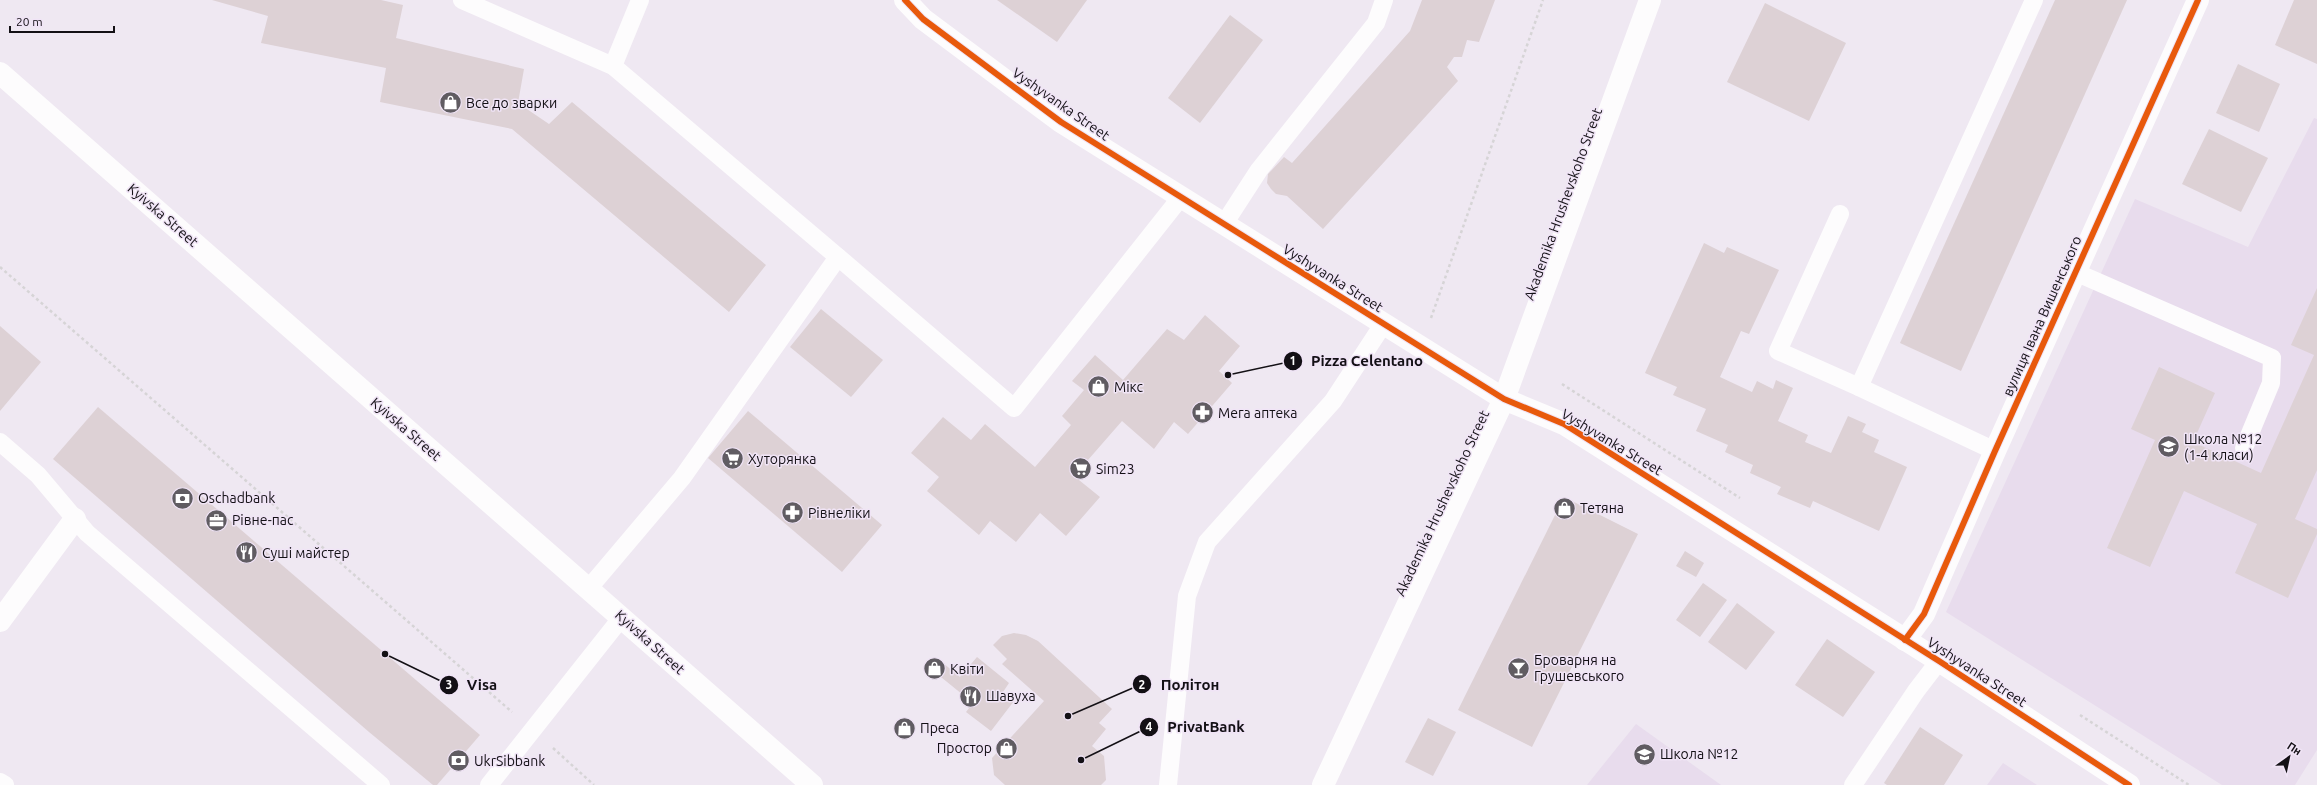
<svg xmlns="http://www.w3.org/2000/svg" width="2317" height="785" font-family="Ubuntu,sans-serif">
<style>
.built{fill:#e8dced}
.building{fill:#ddd1d5}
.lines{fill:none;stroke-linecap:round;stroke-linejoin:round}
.path{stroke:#d6d4d6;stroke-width:2.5;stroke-dasharray:3 3;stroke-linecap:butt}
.service{stroke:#fdfcfd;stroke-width:18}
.minor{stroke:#fdfcfd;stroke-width:22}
.primary{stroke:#fdfcfd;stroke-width:22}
.cycleway-casing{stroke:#f0e4f6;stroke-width:8}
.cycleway{stroke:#e8590c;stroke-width:6}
.labels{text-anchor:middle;stroke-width:3;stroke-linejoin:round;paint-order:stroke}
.poi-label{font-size:14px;fill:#131015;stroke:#f0e4f6;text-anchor:start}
.street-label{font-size:14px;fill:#131015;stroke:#f0e4f6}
.leader{fill:none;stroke:#131015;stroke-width:1.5}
.callout-dot{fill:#131015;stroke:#f0e4f6;stroke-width:1.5}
.mark-label{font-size:12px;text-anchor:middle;font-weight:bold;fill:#fff}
.callout-label{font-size:15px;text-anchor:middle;font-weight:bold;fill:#131015;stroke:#f0e4f6;stroke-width:3;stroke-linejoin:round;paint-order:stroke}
</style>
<rect width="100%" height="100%" fill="#efe8f2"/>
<g class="built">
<path d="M 2314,118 L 2317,119 L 2317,750 L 2295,785 L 2222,785 L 1946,612 L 2135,199 L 2248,247 Z"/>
<path d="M 1636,724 L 1721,785 L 1587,785 Z"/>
<path d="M 2003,763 L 2037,785 L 1987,785 Z"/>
</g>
<g class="building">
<path d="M 212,0 L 381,0 L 403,5 L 396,38 L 524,69 L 518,103 L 549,124 L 572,102 L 766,265 L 729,312 L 512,129 L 380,102 L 386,68 L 261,43 L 268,16 Z"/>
<path d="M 997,0 L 1087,0 L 1057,42 Z"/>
<path d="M 1422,0 L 1495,0 L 1479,42 L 1467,40 L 1462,57 L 1454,57 L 1447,67 L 1458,81 L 1323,229 L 1287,196 L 1276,194 L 1271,189 L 1267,183 L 1268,174 L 1284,157 L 1292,163 L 1410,31 Z"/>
<path d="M 2055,0 L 2127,0 L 1961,371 L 1900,343 Z"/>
<path d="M 2294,0 L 2317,0 L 2317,64 L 2275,45 Z"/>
<path d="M 1765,3 L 1846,43 L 1809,121 L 1727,82 Z"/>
<path d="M 1230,15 L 1263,40 L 1200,123 L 1168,98 Z"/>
<path d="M 2238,64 L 2280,84 L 2259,132 L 2216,113 Z"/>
<path d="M 2209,129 L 2268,158 L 2241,212 L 2182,184 Z"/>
<path d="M 1704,243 L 1724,253 L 1727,247 L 1779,270 L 1749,334 L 1741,331 L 1720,377 L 1752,392 L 1757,381 L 1773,389 L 1776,380 L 1793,388 L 1778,421 L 1808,435 L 1805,442 L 1831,453 L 1848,416 L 1866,424 L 1862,432 L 1879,440 L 1874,452 L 1907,467 L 1879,531 L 1813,501 L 1810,508 L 1777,494 L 1781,487 L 1750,473 L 1753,465 L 1725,452 L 1728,445 L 1696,431 L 1706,409 L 1673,395 L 1677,387 L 1645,373 Z"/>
<path d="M 2317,288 L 2317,470 L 2295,519 L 2317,529 L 2317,534 L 2288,598 L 2235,573 L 2257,524 L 2184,491 L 2150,567 L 2107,548 L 2155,440 L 2131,429 L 2159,367 L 2215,393 L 2193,442 L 2261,473 L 2314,355 L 2291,345 Z"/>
<path d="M 821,309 L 883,360 L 851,397 L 790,347 Z"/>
<path d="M 1205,315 L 1240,346 L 1219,371 L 1232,383 L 1188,434 L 1174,422 L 1154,449 L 1122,421 L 1074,476 L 1100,497 L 1066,536 L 1040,513 L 1016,542 L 990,521 L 979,535 L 927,491 L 939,477 L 911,453 L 943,417 L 971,440 L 985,424 L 1035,467 L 1071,425 L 1062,416 L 1084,390 L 1072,381 L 1095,355 L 1123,380 L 1167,329 L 1184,340 Z"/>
<path d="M 0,326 L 41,362 L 0,411 Z"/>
<path d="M 98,407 L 480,735 L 437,785 L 433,785 L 369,732 L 53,459 Z"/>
<path d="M 748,411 L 882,525 L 842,572 L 708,458 Z"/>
<path d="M 1564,497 L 1638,534 L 1532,747 L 1458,710 Z"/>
<path d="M 1685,551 L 1704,563 L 1696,577 L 1676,566 Z"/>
<path d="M 1703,583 L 1727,600 L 1700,637 L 1676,620 Z"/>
<path d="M 1737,603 L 1775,632 L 1746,670 L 1708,642 Z"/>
<path d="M 1014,633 L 1026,635 L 1038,641 L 1112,709 L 1099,723 L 1106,729 L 1092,746 L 1104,756 L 1106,780 L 1101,785 L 1005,785 L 994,775 L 992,758 L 1044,701 L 1002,664 L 1007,659 L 993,645 L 1002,636 Z"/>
<path d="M 1827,639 L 1875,672 L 1843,717 L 1795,685 Z"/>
<path d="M 977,657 L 1009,683 L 1003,692 L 1014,701 L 991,731 L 966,712 L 973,703 L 936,673 L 943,663 L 960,677 Z"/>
<path d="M 1428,718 L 1456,732 L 1433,776 L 1405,762 Z"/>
<path d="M 1920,727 L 1963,755 L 1944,785 L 1887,785 L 1884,783 Z"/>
</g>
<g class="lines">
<g class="path">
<path d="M 0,267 L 512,712"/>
<path d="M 1431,318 L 1543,0"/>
<path d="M 1562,384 L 1740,498"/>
<path d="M 2080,715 L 2189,785"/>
<path d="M 553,748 L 594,785"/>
</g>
<g class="service">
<path d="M 462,0 L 613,66 L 838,257 L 682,478 L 589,588"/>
<path d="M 613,66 L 640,0"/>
<path d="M 1840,214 L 1778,351 L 1859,387"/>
<path d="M 1224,224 L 1259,170 L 1376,23 L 1384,0"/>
<path d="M 838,257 L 1014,408 L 1181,197"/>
<path d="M 2075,272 L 2272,358 L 2271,383 L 2244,448"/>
<path d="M 0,442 L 38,475 L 87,533 L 381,785"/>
<path d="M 1995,451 L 1859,387 L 2034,0"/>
<path d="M 0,782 L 5,785"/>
<path d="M 489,785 L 622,617"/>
<path d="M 1168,785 L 1187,596 L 1207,542 L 1333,401 L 1384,323"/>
<path d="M 1853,785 L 1916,691 L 1939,661"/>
</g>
<g class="minor">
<path d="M 905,0 L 923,19 L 1061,122 L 1504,399 L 1564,424 L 1939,661 L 2129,785"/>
<path d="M 0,621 L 75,519"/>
<path d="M 1905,640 L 1924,614 L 1995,451 L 2198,0"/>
</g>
<g class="primary">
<path d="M 0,73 L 812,785"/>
<path d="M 1323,785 L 1504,399 L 1650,0"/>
</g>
<defs>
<g id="cycleway">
<path d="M 905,0 L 923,19 L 1061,122 L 1504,399 L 1564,424 L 1939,661 L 2129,785"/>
<path d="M 1905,640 L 1924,614 L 1995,451 L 2198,0"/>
</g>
</defs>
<use href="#cycleway" class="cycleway-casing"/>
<use href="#cycleway" class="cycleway"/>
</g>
<defs>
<symbol id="shop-disc" viewBox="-11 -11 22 22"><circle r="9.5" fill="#605c62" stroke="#f0e4f6"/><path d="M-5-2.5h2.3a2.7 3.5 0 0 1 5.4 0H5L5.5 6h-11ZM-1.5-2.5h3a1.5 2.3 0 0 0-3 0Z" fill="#fff"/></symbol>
<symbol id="pharmacy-disc" viewBox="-11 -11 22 22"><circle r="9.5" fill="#605c62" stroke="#f0e4f6"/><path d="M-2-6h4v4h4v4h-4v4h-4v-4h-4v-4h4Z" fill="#fff"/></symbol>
<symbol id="school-disc" viewBox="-11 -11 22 22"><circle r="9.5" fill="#605c62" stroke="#f0e4f6"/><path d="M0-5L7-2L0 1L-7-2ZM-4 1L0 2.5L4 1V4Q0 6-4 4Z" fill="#fff"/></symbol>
<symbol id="supermarket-disc" viewBox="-11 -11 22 22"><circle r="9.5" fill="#605c62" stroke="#f0e4f6"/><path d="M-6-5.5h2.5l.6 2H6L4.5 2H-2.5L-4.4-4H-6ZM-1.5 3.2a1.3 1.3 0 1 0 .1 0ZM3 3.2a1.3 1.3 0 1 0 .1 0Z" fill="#fff"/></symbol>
<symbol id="bank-disc" viewBox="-11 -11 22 22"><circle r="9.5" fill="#605c62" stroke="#f0e4f6"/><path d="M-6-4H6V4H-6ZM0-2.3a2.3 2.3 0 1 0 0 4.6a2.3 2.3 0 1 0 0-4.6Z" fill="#fff"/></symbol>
<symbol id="office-disc" viewBox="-11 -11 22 22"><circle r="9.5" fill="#605c62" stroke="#f0e4f6"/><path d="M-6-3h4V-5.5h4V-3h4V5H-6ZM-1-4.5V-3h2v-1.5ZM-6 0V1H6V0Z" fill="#fff"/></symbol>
<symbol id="restaurant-disc" viewBox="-11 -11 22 22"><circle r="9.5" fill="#605c62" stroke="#f0e4f6"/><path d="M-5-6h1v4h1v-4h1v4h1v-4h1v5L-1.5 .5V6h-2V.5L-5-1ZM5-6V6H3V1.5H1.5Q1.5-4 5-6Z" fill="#fff"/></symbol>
<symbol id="bar-disc" viewBox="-11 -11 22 22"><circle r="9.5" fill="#605c62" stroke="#f0e4f6"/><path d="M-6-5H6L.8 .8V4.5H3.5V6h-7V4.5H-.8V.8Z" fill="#fff"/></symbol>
</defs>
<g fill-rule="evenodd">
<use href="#shop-disc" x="438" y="90" width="25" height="25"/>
<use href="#shop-disc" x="1086" y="374" width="25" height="25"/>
<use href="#pharmacy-disc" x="1190" y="400" width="25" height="25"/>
<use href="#school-disc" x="2156" y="434" width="25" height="25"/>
<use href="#supermarket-disc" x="720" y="446" width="25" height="25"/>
<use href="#supermarket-disc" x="1068" y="456" width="25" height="25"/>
<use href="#bank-disc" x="170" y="486" width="25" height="25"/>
<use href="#shop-disc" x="1552" y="496" width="25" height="25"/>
<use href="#pharmacy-disc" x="780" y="500" width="25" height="25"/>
<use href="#office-disc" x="204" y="508" width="25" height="25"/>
<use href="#restaurant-disc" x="234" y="540" width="25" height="25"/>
<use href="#bar-disc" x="1506" y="656" width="25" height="25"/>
<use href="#shop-disc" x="922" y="656" width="25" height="25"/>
<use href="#restaurant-disc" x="958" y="684" width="25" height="25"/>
<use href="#shop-disc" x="892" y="716" width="25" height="25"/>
<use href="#shop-disc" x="994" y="736" width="25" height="25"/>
<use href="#school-disc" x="1632" y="742" width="25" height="25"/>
<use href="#bank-disc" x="446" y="748" width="25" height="25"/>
</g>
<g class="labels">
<g class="poi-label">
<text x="466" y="108">Все до зварки</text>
<text x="1114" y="392">Мікс</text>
<text x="1218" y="418">Мега аптека</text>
<text x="2184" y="444">Школа №12<tspan x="2184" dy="16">(1-4 класи)</tspan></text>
<text x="748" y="464">Хуторянка</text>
<text x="1096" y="474">Sim23</text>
<text x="198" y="503">Oschadbank</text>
<text x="1580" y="513">Тетяна</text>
<text x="808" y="518">Рівнеліки</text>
<text x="232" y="525">Рівне-пас</text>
<text x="262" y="558">Суші майстер</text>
<text x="1534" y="665">Броварня на<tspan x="1534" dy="16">Грушевського</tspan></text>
<text x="950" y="674">Квіти</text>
<text x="986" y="701">Шавуха</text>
<text x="920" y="733">Преса</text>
<text x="992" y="753" text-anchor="end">Простор</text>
<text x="1660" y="759">Школа №12</text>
<text x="474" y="766">UkrSibbank</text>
</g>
<g class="street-label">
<text transform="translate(1061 104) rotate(35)" y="5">Vyshyvanka Street</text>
<text transform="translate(1563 204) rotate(-70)" y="5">Akademika Hrushevskoho Street</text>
<text transform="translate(163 215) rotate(41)" y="5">Kyivska Street</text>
<text transform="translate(1333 278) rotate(32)" y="5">Vyshyvanka Street</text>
<text transform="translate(2042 316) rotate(-66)" y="5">вулиця Івана Вишенського</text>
<text transform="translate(406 429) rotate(41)" y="5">Kyivska Street</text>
<text transform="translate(1612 442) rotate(31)" y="5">Vyshyvanka Street</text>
<text transform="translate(1442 503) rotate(-65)" y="5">Akademika Hrushevskoho Street</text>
<text transform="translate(650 642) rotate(42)" y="5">Kyivska Street</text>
<text transform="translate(1977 672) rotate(33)" y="5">Vyshyvanka Street</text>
</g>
</g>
<path class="leader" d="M1228 375L1293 361M1068 716L1142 684M385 654L449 685M1081 760L1149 727"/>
<g class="callout-dot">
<circle cx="1228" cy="375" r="4"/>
<circle cx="1068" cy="716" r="4"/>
<circle cx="385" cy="654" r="4"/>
<circle cx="1081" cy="760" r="4"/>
<circle cx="1293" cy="361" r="10"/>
<circle cx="1142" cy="684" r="10"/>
<circle cx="449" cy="685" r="10"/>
<circle cx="1149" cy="727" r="10"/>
</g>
<g class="mark-label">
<text x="1293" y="365">1</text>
<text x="1142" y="689">2</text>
<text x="449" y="689">3</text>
<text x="1149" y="731">4</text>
</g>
<g class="callout-label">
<text x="1367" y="366">Pizza Celentano</text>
<text x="1190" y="690">Політон</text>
<text x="482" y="690">Visa</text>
<text x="1206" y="732">PrivatBank</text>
</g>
<g transform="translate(2289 757) rotate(33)" stroke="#f0e4f6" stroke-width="3" paint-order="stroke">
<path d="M0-3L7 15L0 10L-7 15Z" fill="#131015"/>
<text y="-6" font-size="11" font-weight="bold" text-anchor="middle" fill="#131015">Пн</text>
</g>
<path d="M10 26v6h104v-6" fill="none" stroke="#131015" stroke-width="2"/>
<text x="16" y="26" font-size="12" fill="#131015" stroke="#f0e4f6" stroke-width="3" paint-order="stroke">20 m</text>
</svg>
